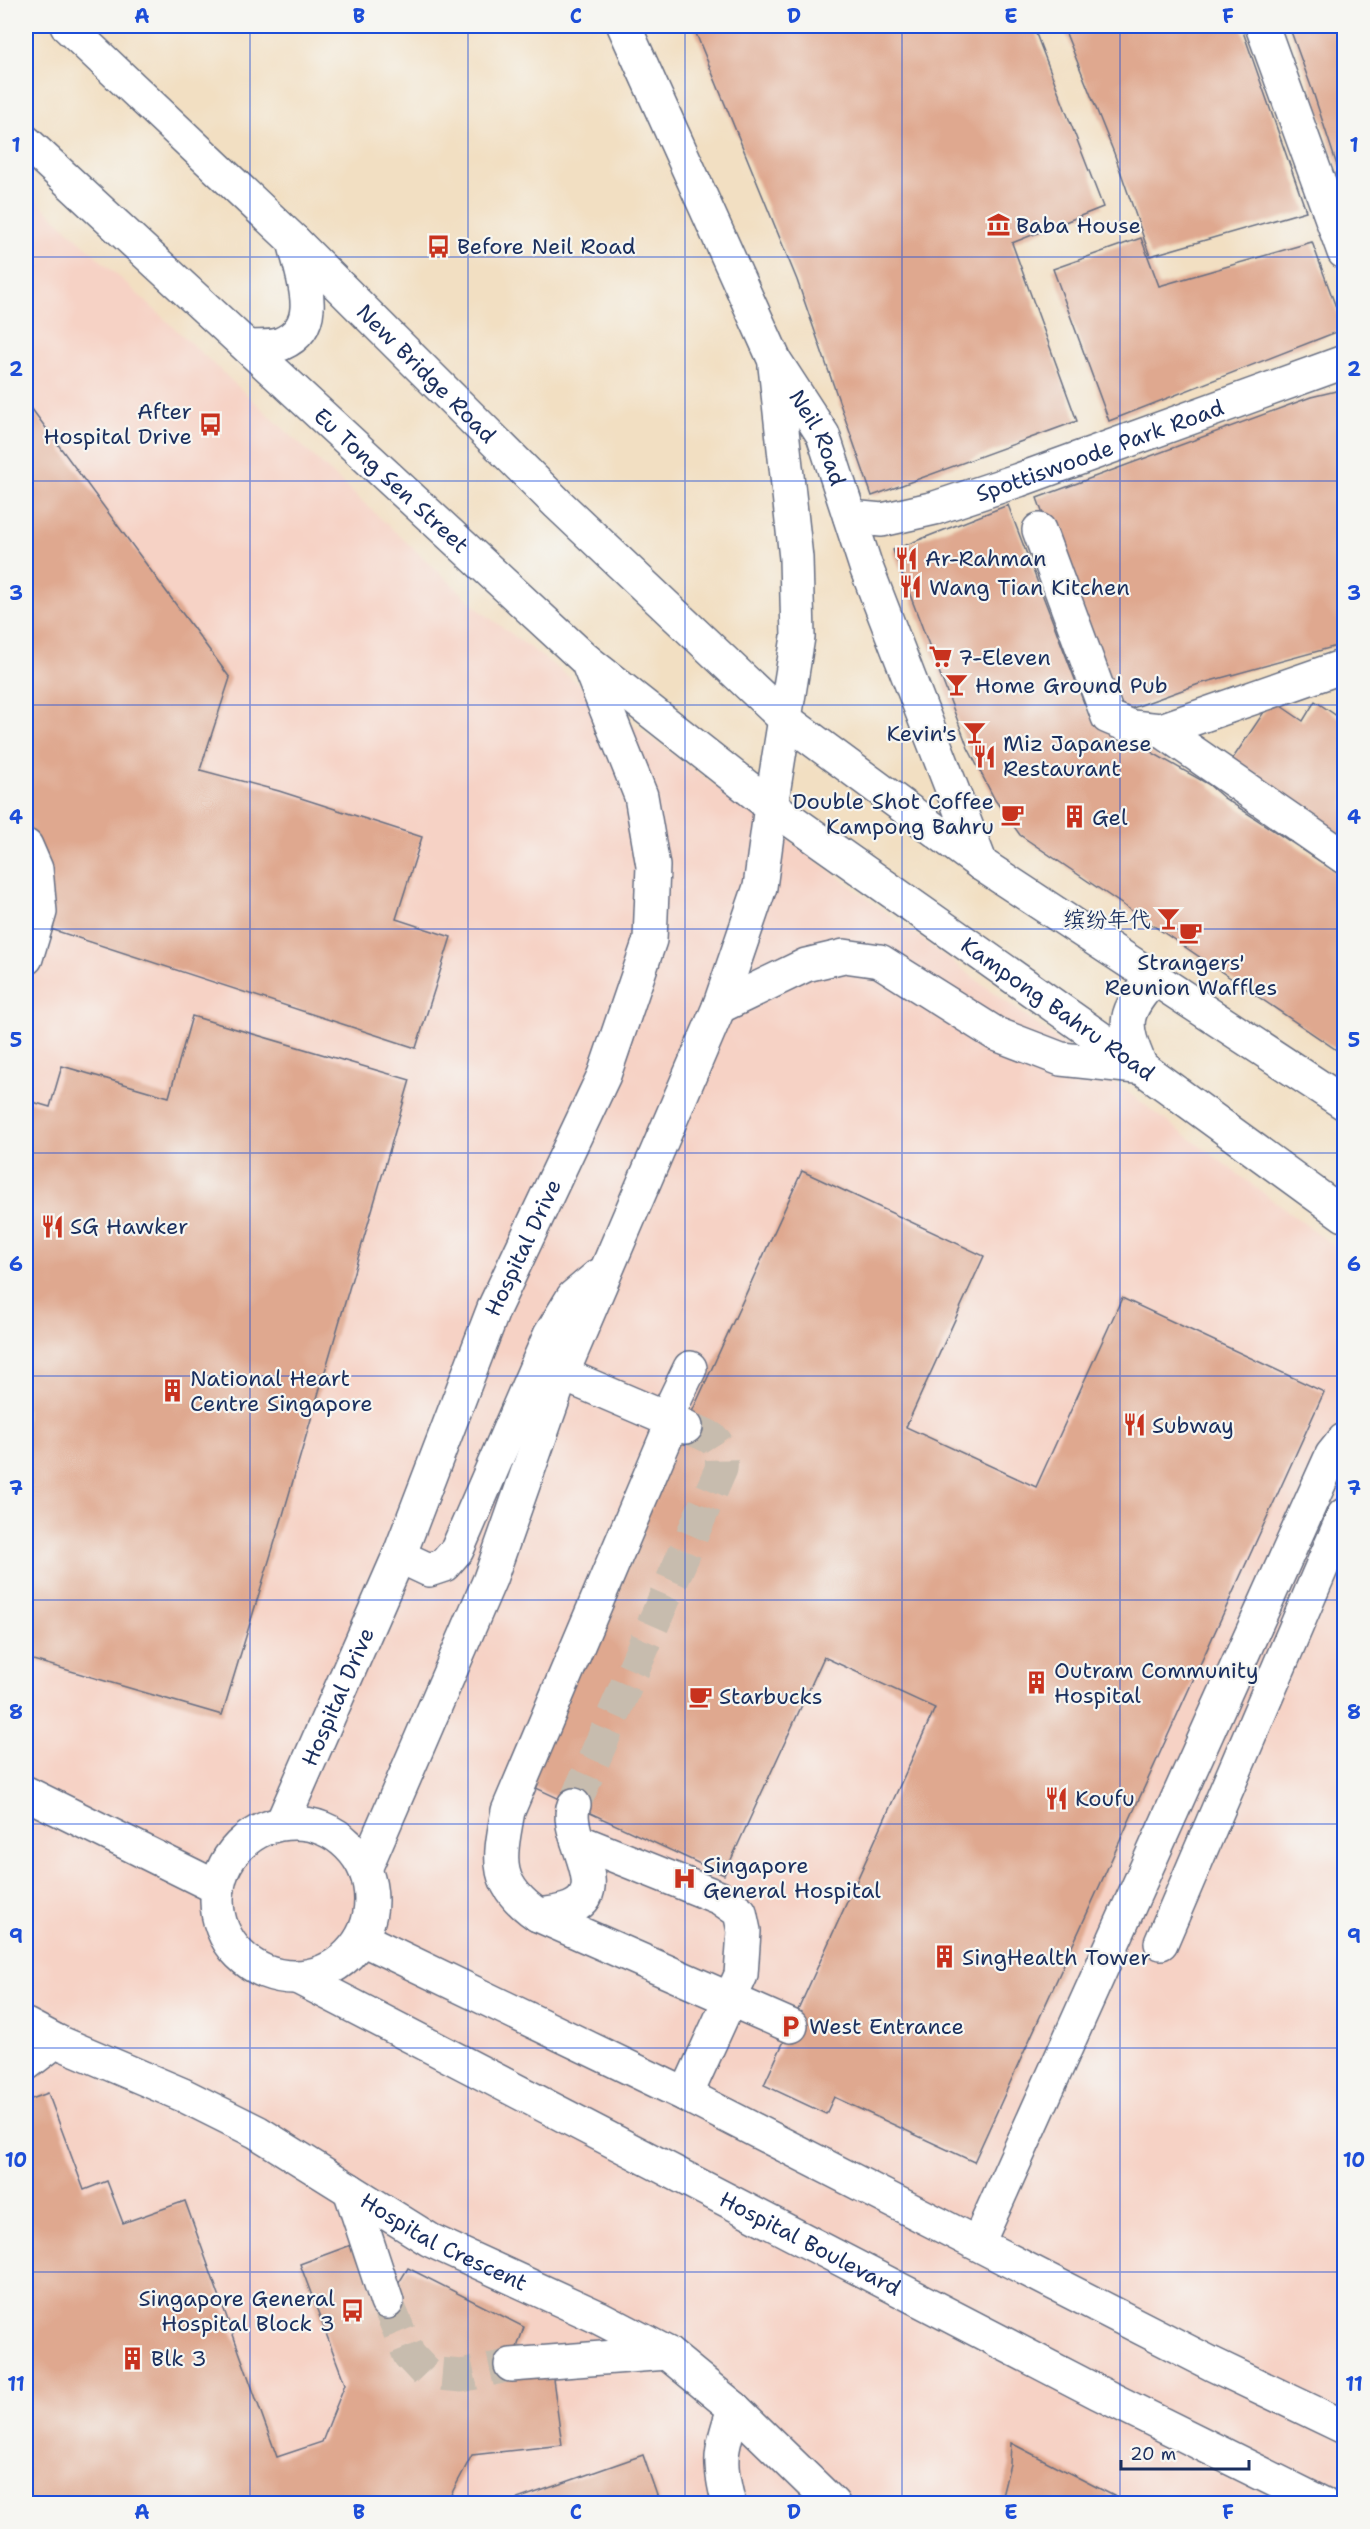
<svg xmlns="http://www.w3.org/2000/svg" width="1370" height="2529" font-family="'Shantell Sans','LXGW WenKai TC',sans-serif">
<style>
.built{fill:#f6d2c5}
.building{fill:#dfa88f}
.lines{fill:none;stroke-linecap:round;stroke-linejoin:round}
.minor-tunnel{stroke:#c7bcae;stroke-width:33;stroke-dasharray:33 16;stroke-linecap:butt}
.minor-casing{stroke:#666d81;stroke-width:36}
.major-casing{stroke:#666d81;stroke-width:36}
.minor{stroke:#fff;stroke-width:33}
.major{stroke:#fff;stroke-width:33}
.grid{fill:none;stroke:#1d4ed8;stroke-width:1.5;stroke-opacity:0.55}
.labels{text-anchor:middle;stroke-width:4.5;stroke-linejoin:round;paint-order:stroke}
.poi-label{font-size:22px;fill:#1b2f5e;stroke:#f6f6f2;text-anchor:start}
.street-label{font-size:22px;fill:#1b2f5e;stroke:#f6f6f2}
.neatline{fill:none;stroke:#1d4ed8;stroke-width:2}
.grid-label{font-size:20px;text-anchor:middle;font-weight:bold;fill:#1d4ed8}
</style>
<rect width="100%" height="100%" fill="#f6f6f2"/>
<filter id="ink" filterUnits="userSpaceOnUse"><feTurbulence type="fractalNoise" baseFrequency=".0167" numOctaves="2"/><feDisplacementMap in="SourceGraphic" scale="12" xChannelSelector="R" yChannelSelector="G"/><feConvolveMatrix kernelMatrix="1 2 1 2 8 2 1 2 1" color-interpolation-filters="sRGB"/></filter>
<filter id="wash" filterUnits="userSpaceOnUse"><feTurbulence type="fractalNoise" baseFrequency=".008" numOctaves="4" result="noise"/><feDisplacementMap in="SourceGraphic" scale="24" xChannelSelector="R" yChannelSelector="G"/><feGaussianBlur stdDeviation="1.35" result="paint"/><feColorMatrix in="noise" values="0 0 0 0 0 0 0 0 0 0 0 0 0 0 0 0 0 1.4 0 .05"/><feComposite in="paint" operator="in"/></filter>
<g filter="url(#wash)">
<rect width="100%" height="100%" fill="#f2dfc2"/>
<path class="built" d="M 26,191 L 482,612 L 1344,1253 L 1344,2503 L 26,2503 Z"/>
<g id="blocks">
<g class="building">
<path d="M 693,26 L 1033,26 L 1103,207 L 1012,243 L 1077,421 L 872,496 L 797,280 Z"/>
<path d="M 1063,26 L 1241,26 L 1306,211 L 1150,256 L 1114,153 Z"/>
<path d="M 1289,26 L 1344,26 L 1344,187 L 1313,92 Z"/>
<path d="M 1141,238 L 1159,286 L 1312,242 L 1344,329 L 1109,421 L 1053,269 Z"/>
<path d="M 1336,391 L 1344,396 L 1344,644 L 1199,684 L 1116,714 L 1037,498 L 1311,397 Z"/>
<path d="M 26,401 L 230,678 L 200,770 L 279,791 L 422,837 L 396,919 L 451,937 L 416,1048 L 26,921 Z"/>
<path d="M 1008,505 L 1084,703 L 1094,720 L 1208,784 L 1224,798 L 1344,877 L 1344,1055 L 1020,835 L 995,800 L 968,748 L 893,550 Z"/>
<path d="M 1272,700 L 1303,721 L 1315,701 L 1344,721 L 1344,850 L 1225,770 Z"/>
<path d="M 192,1016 L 410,1080 L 283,1515 L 222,1715 L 26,1658 L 26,1100 L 50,1107 L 62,1066 L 169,1097 Z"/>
<path d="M 802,1171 L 984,1256 L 906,1427 L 1036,1487 L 1122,1298 L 1324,1392 L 974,2162 L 834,2097 L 826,2114 L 764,2085 L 935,1708 L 824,1657 L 724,1875 L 523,1782 Z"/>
<path d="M 48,2093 L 84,2190 L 107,2181 L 123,2223 L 185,2201 L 277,2457 L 322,2442 L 345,2384 L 300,2264 L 354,2244 L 382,2310 L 408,2268 L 524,2327 L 509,2371 L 552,2372 L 562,2445 L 472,2455 L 446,2504 L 26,2504 L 26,2101 Z"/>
<path d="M 1011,2443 L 1112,2495 L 1129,2504 L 1000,2504 L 1010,2464 Z"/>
<path d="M 643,2455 L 660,2504 L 506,2504 L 506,2503 Z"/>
</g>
</g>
</g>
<g filter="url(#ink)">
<use href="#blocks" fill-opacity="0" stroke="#666d81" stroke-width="1.5"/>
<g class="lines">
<g class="minor-tunnel">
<path d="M 574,1805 L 721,1469 C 724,1438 711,1437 686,1427"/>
<path d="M 387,2302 L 409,2355 L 426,2373 L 462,2376 L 511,2365"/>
</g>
<defs>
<g id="minor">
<path d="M 1262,26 L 1344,252"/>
<path id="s1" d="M 850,517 L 882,520 L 935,508 L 1019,480 L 1344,362"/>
<path d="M 1039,530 L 1108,717 L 1132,727 L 1161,730 L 1344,666"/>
<path d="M 1161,730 L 1344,857"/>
<path d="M 26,846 L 36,869 L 40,912 L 26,958"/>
<path d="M 562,1374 L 686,1427"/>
<path d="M 666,1418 L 690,1368"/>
<path d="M 673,1421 L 508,1811 C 499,1860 493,1884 538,1915 L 791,2026"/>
<path d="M 399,1556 L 429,1570 L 444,1565 L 457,1550 L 550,1335 L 573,1297 L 598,1276"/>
<path d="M 26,1793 L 218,1888"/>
<circle cx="294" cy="1900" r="77"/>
<path id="s2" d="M 282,1823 L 399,1556 L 494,1308 L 604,1075 L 650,940 L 653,866 L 641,796 L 587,661"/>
<path d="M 578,1841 L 720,1898 L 740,1912 L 744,1931 L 741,1975 L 686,2095"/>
<path d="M 365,1869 L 490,1579 L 562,1374 L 719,1007 L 760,887 L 771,806"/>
<path d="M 538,1915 C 547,1914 557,1913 566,1910 C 618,1893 561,1835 574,1805"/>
<path d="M 362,1939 L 686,2095 L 1212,2364 L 1344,2427"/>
<path d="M 1161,1943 L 1344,1515"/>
<path id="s3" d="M 299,1978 L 1099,2393 L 1323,2504"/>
<path id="s4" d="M 26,2025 L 56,2041 L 183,2095 L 257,2132 L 430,2240 L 598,2317 L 667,2353 L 734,2408 L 833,2504"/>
<path d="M 26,2064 L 56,2041"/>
<path d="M 350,2190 L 387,2302"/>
<path d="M 978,2243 L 1332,1455 L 1344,1440"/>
<path d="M 511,2365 L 667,2353"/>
<path d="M 729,2504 C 717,2460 721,2450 734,2408"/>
</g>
<g id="major">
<path id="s5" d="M 67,26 L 294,241 L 558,504 L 786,720 L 981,864 L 1344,1103"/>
<path id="s6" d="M 624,26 L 775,361 L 823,435 L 866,567 L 981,864"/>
<path id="s7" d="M 26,142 L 587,661 L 771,806 L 1141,1067 L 1344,1215"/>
<path d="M 248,347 C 258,346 272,348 281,344 C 325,325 302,277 294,241"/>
<path d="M 771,806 L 798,637 L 796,558 L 775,366"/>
<path d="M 719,1007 L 806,965 L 844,956 L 880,961 L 996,1034 L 1061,1059 L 1136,1067"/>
<path d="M 1141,1067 C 1122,1023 1122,1014 1155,977"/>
</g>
</defs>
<use href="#minor" class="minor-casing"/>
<use href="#major" class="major-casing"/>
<use href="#minor" class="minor"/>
<use href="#major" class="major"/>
</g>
</g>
<path class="grid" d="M 250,26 L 250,2504M 468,26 L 468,2504M 685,26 L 685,2504M 902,26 L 902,2504M 1120,26 L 1120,2504M 26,257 L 1344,257M 26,481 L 1344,481M 26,705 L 1344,705M 26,929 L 1344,929M 26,1153 L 1344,1153M 26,1376 L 1344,1376M 26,1600 L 1344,1600M 26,1824 L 1344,1824M 26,2048 L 1344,2048M 26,2272 L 1344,2272"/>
<defs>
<symbol id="museum-bare" viewBox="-9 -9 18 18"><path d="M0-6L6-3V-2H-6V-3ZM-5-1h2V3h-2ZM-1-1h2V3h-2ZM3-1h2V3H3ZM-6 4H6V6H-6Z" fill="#c8321e" stroke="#f6f6f2" stroke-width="2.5" paint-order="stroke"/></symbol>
<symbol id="bus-bare" viewBox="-9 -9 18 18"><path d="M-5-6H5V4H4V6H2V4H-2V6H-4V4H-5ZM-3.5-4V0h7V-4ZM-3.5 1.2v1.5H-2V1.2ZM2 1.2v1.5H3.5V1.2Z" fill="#c8321e" stroke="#f6f6f2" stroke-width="2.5" paint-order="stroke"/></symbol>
<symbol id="restaurant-bare" viewBox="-9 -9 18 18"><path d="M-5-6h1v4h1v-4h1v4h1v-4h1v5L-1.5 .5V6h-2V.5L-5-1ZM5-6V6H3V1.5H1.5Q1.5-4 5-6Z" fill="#c8321e" stroke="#f6f6f2" stroke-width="2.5" paint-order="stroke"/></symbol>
<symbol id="supermarket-bare" viewBox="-9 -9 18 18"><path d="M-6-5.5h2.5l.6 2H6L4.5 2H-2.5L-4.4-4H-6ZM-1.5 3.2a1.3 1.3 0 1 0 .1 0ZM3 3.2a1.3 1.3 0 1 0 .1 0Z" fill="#c8321e" stroke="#f6f6f2" stroke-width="2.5" paint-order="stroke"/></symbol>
<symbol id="bar-bare" viewBox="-9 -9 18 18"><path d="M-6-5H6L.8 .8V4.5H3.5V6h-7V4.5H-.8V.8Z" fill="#c8321e" stroke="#f6f6f2" stroke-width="2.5" paint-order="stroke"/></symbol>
<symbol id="cafe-bare" viewBox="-9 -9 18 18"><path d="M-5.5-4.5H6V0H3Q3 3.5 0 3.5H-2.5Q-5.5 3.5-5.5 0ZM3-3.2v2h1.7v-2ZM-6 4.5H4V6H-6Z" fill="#c8321e" stroke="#f6f6f2" stroke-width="2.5" paint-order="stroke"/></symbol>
<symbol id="building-bare" viewBox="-9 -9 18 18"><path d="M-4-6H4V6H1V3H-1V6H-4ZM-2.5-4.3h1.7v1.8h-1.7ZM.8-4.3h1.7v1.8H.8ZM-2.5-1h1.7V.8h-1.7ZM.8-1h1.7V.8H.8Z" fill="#c8321e" stroke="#f6f6f2" stroke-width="2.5" paint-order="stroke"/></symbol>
<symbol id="hospital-bare" viewBox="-9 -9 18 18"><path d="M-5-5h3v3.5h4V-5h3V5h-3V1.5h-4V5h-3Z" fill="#c8321e" stroke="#f6f6f2" stroke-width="2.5" paint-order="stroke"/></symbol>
<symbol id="parking-bare" viewBox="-9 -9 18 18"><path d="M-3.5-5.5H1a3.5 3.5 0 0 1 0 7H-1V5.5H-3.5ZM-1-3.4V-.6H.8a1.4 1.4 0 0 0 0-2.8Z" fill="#c8321e" stroke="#f6f6f2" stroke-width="2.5" paint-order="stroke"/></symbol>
</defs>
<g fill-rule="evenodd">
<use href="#museum-bare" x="982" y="208" width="33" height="33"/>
<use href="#bus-bare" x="422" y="230" width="33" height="33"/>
<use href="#bus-bare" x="194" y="408" width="33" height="33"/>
<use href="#restaurant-bare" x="890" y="542" width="33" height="33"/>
<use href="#restaurant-bare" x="894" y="570" width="33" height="33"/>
<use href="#supermarket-bare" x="924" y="640" width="33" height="33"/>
<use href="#bar-bare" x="940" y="668" width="33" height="33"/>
<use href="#bar-bare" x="958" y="716" width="33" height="33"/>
<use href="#restaurant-bare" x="968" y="740" width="33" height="33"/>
<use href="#cafe-bare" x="996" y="798" width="33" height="33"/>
<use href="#building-bare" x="1058" y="800" width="33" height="33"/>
<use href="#bar-bare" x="1152" y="902" width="33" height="33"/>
<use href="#cafe-bare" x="1174" y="916" width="33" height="33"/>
<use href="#restaurant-bare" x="36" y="1210" width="33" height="33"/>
<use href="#building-bare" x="156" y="1374" width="33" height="33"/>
<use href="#restaurant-bare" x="1118" y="1408" width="33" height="33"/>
<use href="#building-bare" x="1020" y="1666" width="33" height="33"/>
<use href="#cafe-bare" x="684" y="1680" width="33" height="33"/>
<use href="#restaurant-bare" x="1040" y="1782" width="33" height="33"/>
<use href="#hospital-bare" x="668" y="1862" width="33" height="33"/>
<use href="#building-bare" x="928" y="1940" width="33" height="33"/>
<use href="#parking-bare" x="774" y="2010" width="33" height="33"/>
<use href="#bus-bare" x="336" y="2294" width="33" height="33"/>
<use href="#building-bare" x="116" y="2342" width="33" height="33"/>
</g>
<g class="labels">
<g class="poi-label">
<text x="1016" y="233">Baba House</text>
<text x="457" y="254">Before Neil Road</text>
<text x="192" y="419" text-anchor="end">After<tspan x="192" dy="25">Hospital Drive</tspan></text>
<text x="925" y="566">Ar-Rahman</text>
<text x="929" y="595">Wang Tian Kitchen</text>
<text x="958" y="665">7-Eleven</text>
<text x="975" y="693">Home Ground Pub</text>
<text x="957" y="741" text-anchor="end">Kevin's</text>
<text x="1003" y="751">Miz Japanese<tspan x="1003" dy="25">Restaurant</tspan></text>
<text x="994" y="809" text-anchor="end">Double Shot Coffee<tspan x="994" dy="25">Kampong Bahru</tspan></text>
<text x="1092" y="825">Gel</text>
<text x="1151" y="927" text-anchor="end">缤纷年代</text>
<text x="1191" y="970" text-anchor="middle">Strangers'<tspan x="1191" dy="25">Reunion Waffles</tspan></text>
<text x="70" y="1234">SG Hawker</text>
<text x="190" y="1386">National Heart<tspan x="190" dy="25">Centre Singapore</tspan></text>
<text x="1152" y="1433">Subway</text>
<text x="1054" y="1678">Outram Community<tspan x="1054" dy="25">Hospital</tspan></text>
<text x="719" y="1704">Starbucks</text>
<text x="1075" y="1806">Koufu</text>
<text x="703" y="1873">Singapore<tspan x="703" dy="25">General Hospital</tspan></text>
<text x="962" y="1965">SingHealth Tower</text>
<text x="809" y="2034">West Entrance</text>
<text x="335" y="2306" text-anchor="end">Singapore General<tspan x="335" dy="25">Hospital Block 3</tspan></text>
<text x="151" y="2366">Blk 3</text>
</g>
<g class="street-label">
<text dy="8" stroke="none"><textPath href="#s5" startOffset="500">New Bridge Road</textPath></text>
<text dy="8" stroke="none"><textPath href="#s6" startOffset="456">Neil Road</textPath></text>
<text dy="8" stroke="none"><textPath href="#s1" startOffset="261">Spottiswoode Park Road</textPath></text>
<text dy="8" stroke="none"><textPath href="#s7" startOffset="498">Eu Tong Sen Street</textPath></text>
<text dy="8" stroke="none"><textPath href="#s7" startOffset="1350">Kampong Bahru Road</textPath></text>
<text dy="8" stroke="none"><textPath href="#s2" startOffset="624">Hospital Drive</textPath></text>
<text dy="8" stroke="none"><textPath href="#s2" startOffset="138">Hospital Drive</textPath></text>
<text dy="8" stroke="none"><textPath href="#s4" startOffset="472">Hospital Crescent</textPath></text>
<text dy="8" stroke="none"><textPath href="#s3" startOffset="576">Hospital Boulevard</textPath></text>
</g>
</g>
<rect width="1370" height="2529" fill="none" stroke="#f6f6f2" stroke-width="66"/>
<path d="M1121 2460v9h128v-9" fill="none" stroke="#1b2f5e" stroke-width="3"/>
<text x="1130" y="2460" font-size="18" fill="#1b2f5e" stroke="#f6f6f2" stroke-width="4.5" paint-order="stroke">20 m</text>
<rect x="33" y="33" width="1304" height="2463" class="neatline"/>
<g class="grid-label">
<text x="142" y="23">A</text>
<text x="359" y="23">B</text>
<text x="576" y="23">C</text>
<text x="794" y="23">D</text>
<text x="1011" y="23">E</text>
<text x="1228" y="23">F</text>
<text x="16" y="152">1</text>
<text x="1354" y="152">1</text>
<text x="16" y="376">2</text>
<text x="1354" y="376">2</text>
<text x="16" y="600">3</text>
<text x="1354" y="600">3</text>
<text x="16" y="824">4</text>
<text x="1354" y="824">4</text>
<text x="16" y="1047">5</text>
<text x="1354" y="1047">5</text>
<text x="16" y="1271">6</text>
<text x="1354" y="1271">6</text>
<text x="16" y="1495">7</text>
<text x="1354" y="1495">7</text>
<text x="16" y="1719">8</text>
<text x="1354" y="1719">8</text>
<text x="16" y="1943">9</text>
<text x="1354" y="1943">9</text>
<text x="16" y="2167">10</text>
<text x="1354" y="2167">10</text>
<text x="16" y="2391">11</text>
<text x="1354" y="2391">11</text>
<text x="142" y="2519">A</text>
<text x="359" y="2519">B</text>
<text x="576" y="2519">C</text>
<text x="794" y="2519">D</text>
<text x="1011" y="2519">E</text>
<text x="1228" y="2519">F</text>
</g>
</svg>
